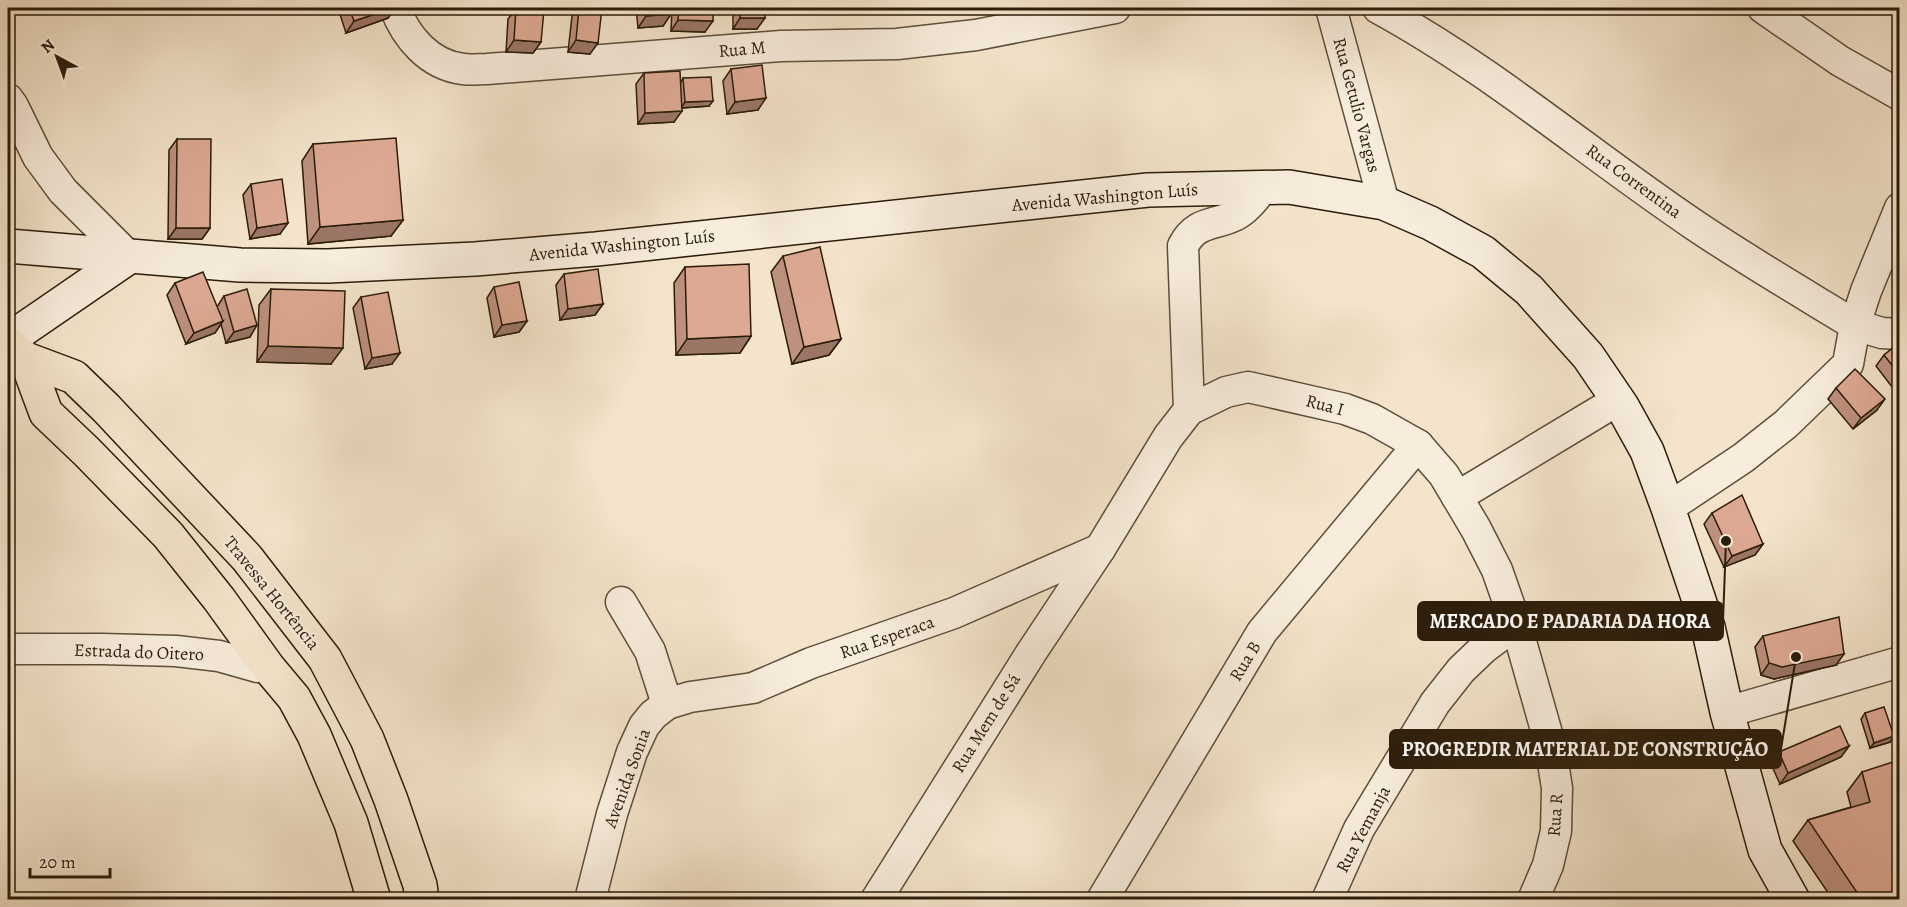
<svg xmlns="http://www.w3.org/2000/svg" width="1907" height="907" font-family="Alegreya,serif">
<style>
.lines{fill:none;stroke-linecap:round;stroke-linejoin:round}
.street-casing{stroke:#5d4e3a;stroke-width:33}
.secondary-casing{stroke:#2b1c0a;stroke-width:36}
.primary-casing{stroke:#2b1c0a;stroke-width:36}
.street{stroke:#f8eddd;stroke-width:30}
.secondary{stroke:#f8eddd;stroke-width:33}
.primary{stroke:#f4e4cb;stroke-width:33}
.wall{fill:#be917e;stroke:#2b1c0a;stroke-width:1.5}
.shaded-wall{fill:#9b7667;stroke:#2b1c0a;stroke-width:1.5}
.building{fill:#dda993;stroke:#2b1c0a;stroke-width:1.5}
.labels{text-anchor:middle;stroke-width:4.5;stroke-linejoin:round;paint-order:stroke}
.street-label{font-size:18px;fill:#2b1c0a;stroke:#f8eddd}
.leader{fill:none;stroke:#2b1c0a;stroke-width:2}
.callout-dot{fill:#2b1c0a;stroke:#f8eddd;stroke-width:2}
.callout{fill:#2b1c0a;stroke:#2b1c0a;stroke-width:2}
.callout-label{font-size:20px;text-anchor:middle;font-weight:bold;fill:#fff}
</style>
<rect width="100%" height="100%" fill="#f4e4cb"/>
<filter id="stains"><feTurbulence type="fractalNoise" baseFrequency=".00333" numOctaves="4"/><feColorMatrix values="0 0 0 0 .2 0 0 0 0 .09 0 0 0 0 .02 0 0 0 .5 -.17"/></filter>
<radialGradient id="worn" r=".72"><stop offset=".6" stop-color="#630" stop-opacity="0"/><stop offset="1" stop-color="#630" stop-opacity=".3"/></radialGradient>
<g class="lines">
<defs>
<g id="street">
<path d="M 395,8 C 406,37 429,65 463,69 C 471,70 479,69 487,69 L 781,46 L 897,44 L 976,35 L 1115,8"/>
<path d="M 1331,8 L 1384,203"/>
<path d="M 1378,8 C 1490,69 1588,153 1693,224 C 1746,260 1801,292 1855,325 L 1882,333 L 1900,334"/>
<path d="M 1763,8 L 1840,61 L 1900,95"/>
<path d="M 8,99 L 13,106 L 38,157 L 63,191 L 129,257"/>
<path d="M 1189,410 L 1183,246 C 1196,220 1215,226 1236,215 C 1247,209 1255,198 1263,188"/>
<path d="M 1457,497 L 1618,400"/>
<path d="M 1668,508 L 1743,458 L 1786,424 L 1848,364 L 1855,325 L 1866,291 L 1900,208"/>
<path d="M 8,649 L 102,649 L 176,651 L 219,656 L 258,667 L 268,667"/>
<path d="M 667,704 L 690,697 L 753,688 L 811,663 L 954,613 L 1100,549"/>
<path d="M 1727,712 L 1900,662"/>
<path d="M 590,900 L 612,814 L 632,752 L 644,726 L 653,715 L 667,704 L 650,651 L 621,602"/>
<path d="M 876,900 L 1031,653 L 1100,549 L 1168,437 L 1189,410 L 1226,392 L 1248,387 L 1345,409 L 1372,419 L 1418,445 L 1444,475 L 1476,529 L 1497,570 L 1516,624 L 1550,744 L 1557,788 L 1556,831 L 1548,865 L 1533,900"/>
<path d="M 1102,900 L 1262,632 L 1418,445"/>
<path d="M 1327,900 L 1359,829 L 1435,703 L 1461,670 L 1484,648 L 1516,624"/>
</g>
<g id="secondary">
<path d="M 8,246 L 240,265 L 328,266 L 475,259 L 596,249 L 1148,190 L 1289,187 L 1384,203 L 1430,223 L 1483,252 L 1529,290 L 1588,356 L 1622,406 L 1647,451 L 1668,508 L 1708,627 L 1727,712 L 1765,850 L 1793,900"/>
<path d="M 8,340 L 129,257"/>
</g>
<g id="primary">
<path d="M 8,344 L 26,359 L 74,377 L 106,408 L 247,558 L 325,659 L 367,739 L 391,800 L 420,885 L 422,900"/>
<path d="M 26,359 L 46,413 L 87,452 L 168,535 L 219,599 L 268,667 L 294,698 L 314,735 L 351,823 L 374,900"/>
</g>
</defs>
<use href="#street" class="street-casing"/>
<use href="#secondary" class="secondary-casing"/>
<use href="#primary" class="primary-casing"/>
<use href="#street" class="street"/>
<use href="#secondary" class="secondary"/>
<use href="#primary" class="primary"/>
</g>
<g class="wall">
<path d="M 338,8 L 395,8 L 388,18 L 346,33 Z"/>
<path d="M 516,8 L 541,42 L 533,53 L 506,52 L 508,19 Z"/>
<path d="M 578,8 L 602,8 L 590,54 L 568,52 L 572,16 Z"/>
<path d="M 636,8 L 670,8 L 671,14 L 663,26 L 638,28 Z"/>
<path d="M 672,8 L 713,8 L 705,32 L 671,31 Z"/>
<path d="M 733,8 L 765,8 L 757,29 L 733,29 Z"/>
<path d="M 731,69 L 758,110 L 727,114 L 723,81 Z"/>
<path d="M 644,73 L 681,82 L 683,78 L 709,106 L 682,108 L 674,122 L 638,124 L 636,84 Z"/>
<path d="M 177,139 L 210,228 L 202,239 L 168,239 L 169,150 Z"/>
<path d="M 313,144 L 403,220 L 391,236 L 308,244 L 302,161 Z"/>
<path d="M 251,184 L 280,234 L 250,239 L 243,195 Z"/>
<path d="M 783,256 L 841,339 L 829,355 L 792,364 L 771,272 Z"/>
<path d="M 685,267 L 751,336 L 740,353 L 676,355 L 674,283 Z"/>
<path d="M 564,274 L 603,304 L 595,315 L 560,320 L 556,285 Z"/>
<path d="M 175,283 L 217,307 L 224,296 L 250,337 L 226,343 L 221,324 L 215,333 L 186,344 L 167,295 Z"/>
<path d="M 494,287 L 527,321 L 519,332 L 494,337 L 487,298 Z"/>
<path d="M 271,289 L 331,364 L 257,362 L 259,305 Z"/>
<path d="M 361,297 L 392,364 L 365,369 L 353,308 Z"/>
<path d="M 1899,343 L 1899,396 L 1876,366 L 1884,355 Z"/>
<path d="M 1836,388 L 1877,410 L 1853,429 L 1828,399 Z"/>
<path d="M 1712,513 L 1763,544 L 1755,555 L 1724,567 L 1704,524 Z"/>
<path d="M 1763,636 L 1836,665 L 1774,679 L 1761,675 L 1755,647 Z"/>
<path d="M 1865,713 L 1890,742 L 1870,748 L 1861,719 Z"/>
<path d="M 1849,746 L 1841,757 L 1780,784 L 1771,764 L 1779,752 Z"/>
<path d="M 1862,772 L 1899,900 L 1833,900 L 1793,841 L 1808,820 L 1851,807 L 1847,792 Z"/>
</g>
<g class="shaded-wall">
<path d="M 393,8 L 395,8 L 388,18 L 346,33 L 354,21 Z"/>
<path d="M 671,14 L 663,26 L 638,28 L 646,16 Z"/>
<path d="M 740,18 L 765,18 L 757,29 L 733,29 Z"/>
<path d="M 678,20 L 713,21 L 705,32 L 671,31 Z"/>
<path d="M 514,40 L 541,42 L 533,53 L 506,52 Z"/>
<path d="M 576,40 L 598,43 L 590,54 L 568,52 Z"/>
<path d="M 766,98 L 758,110 L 727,114 L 735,102 Z"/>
<path d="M 713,101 L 709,106 L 681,108 L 685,102 Z"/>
<path d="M 682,111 L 674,122 L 638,124 L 645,113 Z"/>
<path d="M 403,220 L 391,236 L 308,244 L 320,227 Z"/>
<path d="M 288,223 L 280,234 L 250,239 L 257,228 Z"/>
<path d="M 176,228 L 210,228 L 202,239 L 168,239 Z"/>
<path d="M 603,304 L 595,315 L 560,320 L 568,309 Z"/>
<path d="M 223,321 L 215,333 L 186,344 L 194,333 Z"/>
<path d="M 527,321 L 519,332 L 494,337 L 502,325 Z"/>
<path d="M 257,325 L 250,337 L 226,343 L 234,332 Z"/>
<path d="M 751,336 L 740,353 L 676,355 L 687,339 Z"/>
<path d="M 841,339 L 829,355 L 792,364 L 804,347 Z"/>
<path d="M 268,346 L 343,348 L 331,364 L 257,362 Z"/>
<path d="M 400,353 L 392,364 L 365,369 L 372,358 Z"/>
<path d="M 1885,399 L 1877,410 L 1853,429 L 1861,418 Z"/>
<path d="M 1763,544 L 1755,555 L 1724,567 L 1732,556 Z"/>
<path d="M 1844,654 L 1836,665 L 1774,679 L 1761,675 L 1769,663 Z"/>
<path d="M 1894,736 L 1890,742 L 1870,748 L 1874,743 Z"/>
<path d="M 1849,746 L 1841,757 L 1780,784 L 1788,773 Z"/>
</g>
<g class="building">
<path d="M 349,8 L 393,8 L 354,21 Z"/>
<path d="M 516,8 L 544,10 L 541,42 L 514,40 Z"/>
<path d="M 579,8 L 602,8 L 598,43 L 576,40 Z"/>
<path d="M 645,8 L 670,8 L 671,14 L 646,16 Z"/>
<path d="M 679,8 L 713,8 L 713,21 L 678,20 Z"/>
<rect x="740" y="8" width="25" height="10"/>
<path d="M 762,65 L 766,98 L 735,102 L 731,69 Z"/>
<path d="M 680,71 L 682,111 L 645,113 L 644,73 Z"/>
<path d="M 711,77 L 713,101 L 685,102 L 683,78 Z"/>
<path d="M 396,138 L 403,220 L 320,227 L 313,144 Z"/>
<path d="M 177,139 L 211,139 L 210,228 L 176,228 Z"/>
<path d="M 282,179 L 288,223 L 257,228 L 251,184 Z"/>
<path d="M 820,247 L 841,339 L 804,347 L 783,256 Z"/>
<path d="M 749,264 L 751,336 L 687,339 L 685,267 Z"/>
<path d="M 598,269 L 603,304 L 568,309 L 564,274 Z"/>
<path d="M 203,272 L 223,321 L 194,333 L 175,283 Z"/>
<path d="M 519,282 L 527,321 L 502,325 L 494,287 Z"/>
<path d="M 247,289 L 257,325 L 234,332 L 224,296 Z"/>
<path d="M 271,289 L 345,291 L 343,348 L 268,346 Z"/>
<path d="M 388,292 L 400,353 L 372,358 L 361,297 Z"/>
<path d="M 1899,343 L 1899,374 L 1884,355 Z"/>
<path d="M 1855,369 L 1885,399 L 1861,418 L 1836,388 Z"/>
<path d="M 1742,495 L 1763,544 L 1732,556 L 1712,513 Z"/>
<path d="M 1839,617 L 1844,654 L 1782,667 L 1769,663 L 1763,636 Z"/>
<path d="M 1884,707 L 1894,736 L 1874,743 L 1865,713 Z"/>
<path d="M 1840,726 L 1849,746 L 1788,773 L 1779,752 Z"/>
<path d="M 1899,760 L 1899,900 L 1862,900 L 1808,820 L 1870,802 L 1862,772 Z"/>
</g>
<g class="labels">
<g class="street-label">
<text transform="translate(742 49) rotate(-5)" y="6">Rua M</text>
<text transform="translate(1357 105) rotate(75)" y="6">Rua Getulio Vargas</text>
<text transform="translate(1634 181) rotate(36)" y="6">Rua Correntina</text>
<text transform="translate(1105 197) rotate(-5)" y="6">Avenida Washington Luís</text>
<text transform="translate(622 245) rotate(-6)" y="6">Avenida Washington Luís</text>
<text transform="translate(1325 405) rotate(15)" y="6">Rua I</text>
<text transform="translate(272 593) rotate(51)" y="6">Travessa Hortência</text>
<text transform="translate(887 637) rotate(-19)" y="6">Rua Esperaca</text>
<text transform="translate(139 652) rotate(2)" y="6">Estrada do Oitero</text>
<text transform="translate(1245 661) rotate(-59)" y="6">Rua B</text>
<text transform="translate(986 723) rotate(-58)" y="6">Rua Mem de Sá</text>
<text transform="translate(627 778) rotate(-70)" y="6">Avenida Sonia</text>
<text transform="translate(1555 815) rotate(-86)" y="6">Rua R</text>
<text transform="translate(1363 829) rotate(-62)" y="6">Rua Yemanja</text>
</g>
</g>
<path class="leader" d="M1726 541L1723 621M1796 657L1781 749"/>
<g class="callout-dot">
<circle cx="1726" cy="541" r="6"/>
<circle cx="1796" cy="657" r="6"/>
</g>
<g class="callout">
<rect x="1418" y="602" width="305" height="38" rx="6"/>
<rect x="1390" y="730" width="391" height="38" rx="6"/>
</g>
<g class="callout-label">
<text x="1570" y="628">MERCADO E PADARIA DA HORA</text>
<text x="1585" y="756">PROGREDIR MATERIAL DE CONSTRUÇÃO</text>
</g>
<rect width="1907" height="907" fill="none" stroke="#f4e4cb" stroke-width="30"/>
<rect x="9" y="9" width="1889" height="889" fill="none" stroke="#2b1c0a" stroke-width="3"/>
<rect x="15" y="15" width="1877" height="877" fill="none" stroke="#2b1c0a" stroke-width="1.5"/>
<g transform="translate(57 57) rotate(319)" stroke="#f8eddd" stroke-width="4.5" paint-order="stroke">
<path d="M0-4.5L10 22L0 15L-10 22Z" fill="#2b1c0a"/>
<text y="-9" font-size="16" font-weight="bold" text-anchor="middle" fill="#2b1c0a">N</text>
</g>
<path d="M30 868v9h80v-9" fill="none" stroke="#2b1c0a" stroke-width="3"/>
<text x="39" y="868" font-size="18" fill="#2b1c0a" stroke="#f8eddd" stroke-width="4.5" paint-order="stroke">20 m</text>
<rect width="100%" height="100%" filter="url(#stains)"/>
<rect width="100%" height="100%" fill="url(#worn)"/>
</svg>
